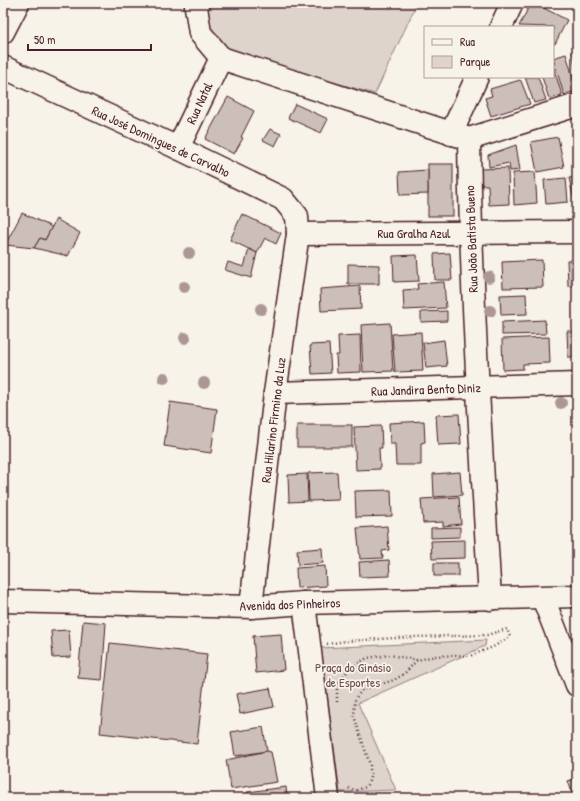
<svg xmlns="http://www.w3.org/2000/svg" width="580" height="801" font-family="'Patrick Hand',sans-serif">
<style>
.green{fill:#ded4cc;stroke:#947a7c}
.building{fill:#ccbfb9;stroke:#4a1f2b}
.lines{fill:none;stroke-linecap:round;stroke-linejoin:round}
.minor-casing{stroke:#4a1f2b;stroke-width:25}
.path{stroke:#4a1f2b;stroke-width:2.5;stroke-dasharray:1 3;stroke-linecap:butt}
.minor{stroke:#f7f3e8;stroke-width:22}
.tree{fill:#ac9796}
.labels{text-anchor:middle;stroke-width:3.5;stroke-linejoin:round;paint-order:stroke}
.street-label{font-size:13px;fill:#4a1f2b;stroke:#f7f3e8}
.park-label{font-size:13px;fill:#6f4c53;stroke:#f7f3e8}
</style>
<rect width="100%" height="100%" fill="#f7f3e8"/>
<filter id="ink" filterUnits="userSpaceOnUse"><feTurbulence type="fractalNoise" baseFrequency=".025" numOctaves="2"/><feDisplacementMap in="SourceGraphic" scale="8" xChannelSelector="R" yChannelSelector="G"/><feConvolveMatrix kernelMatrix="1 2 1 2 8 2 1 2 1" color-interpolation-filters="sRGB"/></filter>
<g filter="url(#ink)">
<g class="green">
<path d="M 207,3 L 417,3 L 375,94 L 229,52 L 210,28 L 205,8 Z"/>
<path d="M 486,640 L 485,646 L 358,703 L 396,790 L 340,792 L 321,648 Z"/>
</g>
<g class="building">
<path d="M 531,3 L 534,3 L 567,20 L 555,44 L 553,43 L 553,27 L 519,26 Z"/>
<path d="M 537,3 L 548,3 L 546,8 Z"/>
<path d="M 573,52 L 577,52 L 577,78 L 576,78 Z"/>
<path d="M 566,54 L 577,90 L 564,95 L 553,58 Z"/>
<path d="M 553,66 L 562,95 L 549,99 L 542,77 L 553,77 Z"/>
<path d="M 525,77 L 538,77 L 546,100 L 534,103 Z"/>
<path d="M 520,80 L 521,81 L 530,104 L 491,116 L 485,98 L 492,96 L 490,89 Z"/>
<path d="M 228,97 L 254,111 L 241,137 L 243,138 L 234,154 L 205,139 Z"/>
<path d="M 295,104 L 328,119 L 321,133 L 288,118 Z"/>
<path d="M 270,129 L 281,134 L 275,146 L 263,140 Z"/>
<path d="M 558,137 L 564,167 L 537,172 L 531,142 Z"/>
<path d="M 516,145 L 520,170 L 510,171 L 509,163 L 489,167 L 488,155 Z"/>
<rect x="428" y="164" width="25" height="52"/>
<path d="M 508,168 L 509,204 L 489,205 L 488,185 L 481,185 L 481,169 Z"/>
<path d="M 428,170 L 428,194 L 400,195 L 399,172 Z"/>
<path d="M 535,172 L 537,203 L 514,205 L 513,173 Z"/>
<path d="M 577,177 L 577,205 L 575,205 L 569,178 Z"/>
<path d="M 566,178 L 568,202 L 546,204 L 544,180 Z"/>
<path d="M 22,213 L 52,227 L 45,240 L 40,238 L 34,248 L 5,245 Z"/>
<path d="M 242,214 L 281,233 L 276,244 L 265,238 L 257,253 L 230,240 Z"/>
<path d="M 56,219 L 80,233 L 68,256 L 34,248 L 40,238 L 45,240 Z"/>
<path d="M 249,249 L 257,253 L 251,278 L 225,270 L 228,262 L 244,267 Z"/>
<path d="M 450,253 L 452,280 L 435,280 L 434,254 Z"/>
<path d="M 417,255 L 419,281 L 394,282 L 393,256 Z"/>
<path d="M 542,260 L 543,287 L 503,288 L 502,262 Z"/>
<path d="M 567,260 L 577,260 L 577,286 L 568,286 Z"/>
<path d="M 348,264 L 379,265 L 379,284 L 348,284 Z"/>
<path d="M 444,282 L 446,308 L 404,310 L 403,290 L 418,289 L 417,284 Z"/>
<path d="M 360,286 L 361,309 L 321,311 L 320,289 Z"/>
<path d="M 526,294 L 527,314 L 501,315 L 500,295 Z"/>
<path d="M 447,311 L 447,321 L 421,322 L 421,312 Z"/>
<path d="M 545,320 L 546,334 L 502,335 L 502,322 Z"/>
<path d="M 390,323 L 393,371 L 363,372 L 361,325 Z"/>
<path d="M 567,331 L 577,331 L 577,357 L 568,357 Z"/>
<path d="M 421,332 L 423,371 L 395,372 L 392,334 Z"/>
<path d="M 360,335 L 361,372 L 337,373 L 336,355 L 339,355 L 338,336 Z"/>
<path d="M 549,337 L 550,363 L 523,364 L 523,369 L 503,370 L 502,339 Z"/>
<path d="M 444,340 L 447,366 L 426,368 L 423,343 Z"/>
<path d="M 329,344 L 331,373 L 312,374 L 310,345 Z"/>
<path d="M 170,402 L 217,409 L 211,453 L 164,446 Z"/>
<path d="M 459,414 L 461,444 L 438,445 L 436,415 Z"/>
<path d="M 424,421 L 425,442 L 421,443 L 421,465 L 396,465 L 395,444 L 390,444 L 389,423 Z"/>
<rect x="297" y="425" width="55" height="22"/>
<path d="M 381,426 L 382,448 L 379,448 L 380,469 L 356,470 L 354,427 Z"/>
<path d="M 337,472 L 339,500 L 309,501 L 308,473 Z"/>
<path d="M 460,472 L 462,495 L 434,497 L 433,474 Z"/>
<path d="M 307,474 L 308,501 L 289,502 L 288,475 Z"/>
<path d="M 391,490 L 392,516 L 356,517 L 355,491 Z"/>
<path d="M 459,497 L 461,524 L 443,526 L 443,522 L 423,523 L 421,499 Z"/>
<path d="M 387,526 L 389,550 L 382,551 L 383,558 L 360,559 L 357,528 Z"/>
<path d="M 460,527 L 460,537 L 431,538 L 431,528 Z"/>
<path d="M 465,540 L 465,558 L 432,559 L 431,541 Z"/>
<path d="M 322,548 L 323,563 L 298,565 L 297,550 Z"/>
<path d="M 389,560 L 390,576 L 360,577 L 359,562 Z"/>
<rect x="434" y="563" width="24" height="13"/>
<path d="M 325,566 L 326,586 L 297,588 L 296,568 Z"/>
<path d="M 83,621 L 106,623 L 102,680 L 78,678 Z"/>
<path d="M 69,630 L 71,657 L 53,658 L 51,631 Z"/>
<path d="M 281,634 L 284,670 L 256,673 L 253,636 Z"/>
<path d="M 110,643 L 207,654 L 197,744 L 100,733 Z"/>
<path d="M 270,688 L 274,707 L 240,714 L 236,694 Z"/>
<path d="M 263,727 L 267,751 L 235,756 L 231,732 Z"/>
<path d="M 267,751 L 271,752 L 277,782 L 231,789 L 226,760 Z"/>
<path d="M 577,778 L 577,798 L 574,798 L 568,781 Z"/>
<path d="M 286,787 L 287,798 L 248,798 L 247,792 Z"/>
</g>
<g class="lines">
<defs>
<g id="minor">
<path d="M 198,3 L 196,7 L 200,33 L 221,58"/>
<path d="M 501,27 L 512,3"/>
<path d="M 3,32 L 18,3"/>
<path d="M 221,58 L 469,139"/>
<path d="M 3,67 L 178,148 L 283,199 L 297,216 L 298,234 L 275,393 L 251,607"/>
<path d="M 451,134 L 477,77"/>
<path d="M 469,139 C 471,292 481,446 490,599"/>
<path d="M 469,139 L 577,105"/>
<path d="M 178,148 L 221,58"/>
<path d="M 298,234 L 577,232"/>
<path d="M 275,393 L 577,384"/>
<path d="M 543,598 L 577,685"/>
<path d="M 3,601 L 251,607 L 304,603 L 577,596"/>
<path d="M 304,603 L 328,798"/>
</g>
</defs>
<use href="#minor" class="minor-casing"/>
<g class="path">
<path d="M 327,644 L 346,641 L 414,637 L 487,635 L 507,629 L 510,637 L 493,647 L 470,656 L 456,655 L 436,656 L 417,660 L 404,674 L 394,680 L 362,690 L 355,699 L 354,716 L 370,765 L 370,779 L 366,787 L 357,790 L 346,788"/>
<path d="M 337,702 L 337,685 L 350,668 L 367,658 L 390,655 L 417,660"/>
</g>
<use href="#minor" class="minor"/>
</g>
<g class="tree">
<circle cx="189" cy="253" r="6"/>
<circle cx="489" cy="277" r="6"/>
<circle cx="184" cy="287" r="6"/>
<circle cx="261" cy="309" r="6"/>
<circle cx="490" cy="311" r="6"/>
<circle cx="185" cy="338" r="6"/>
<circle cx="164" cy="378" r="6"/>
<circle cx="204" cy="383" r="6"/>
<circle cx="561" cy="403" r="6"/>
</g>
</g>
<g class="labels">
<g class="street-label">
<text transform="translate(199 103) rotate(-65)" y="5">Rua Natal</text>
<text transform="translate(161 141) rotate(25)" y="5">Rua José Domingues de Carvalho</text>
<text x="414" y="238">Rua Gralha Azul</text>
<text transform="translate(471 239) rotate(-92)" y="5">Rua João Batista Bueno</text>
<text transform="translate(426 389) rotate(-2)" y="5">Rua Jandira Bento Diniz</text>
<text transform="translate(273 420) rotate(-83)" y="5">Rua Hilarino Firmino da Luz</text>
<text transform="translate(290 604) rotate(-2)" y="5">Avenida dos Pinheiros</text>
</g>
<g class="park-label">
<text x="353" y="672">Praça do Ginásio<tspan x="353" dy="15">de Esportes</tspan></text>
</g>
</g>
<rect width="580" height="801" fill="none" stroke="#f7f3e8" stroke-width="16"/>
<rect x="8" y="8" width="564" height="785" fill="none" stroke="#4a1f2b" stroke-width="1.5" filter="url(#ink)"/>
<rect x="424" y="26" width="130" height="52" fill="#f7f3e8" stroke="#b29e9c"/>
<rect x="432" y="39" width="20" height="6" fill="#f7f3e8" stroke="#b29e9c"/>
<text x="460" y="46" font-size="12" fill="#4a1f2b">Rua</text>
<rect x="432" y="56" width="20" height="12" fill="#ded4cc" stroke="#b29e9c"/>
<text x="460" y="66" font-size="12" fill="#4a1f2b">Parque</text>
<path d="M28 44v6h123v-6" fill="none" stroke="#4a1f2b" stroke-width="2"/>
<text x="34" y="44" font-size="12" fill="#4a1f2b" stroke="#f7f3e8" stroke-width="3" paint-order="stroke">50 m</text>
</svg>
